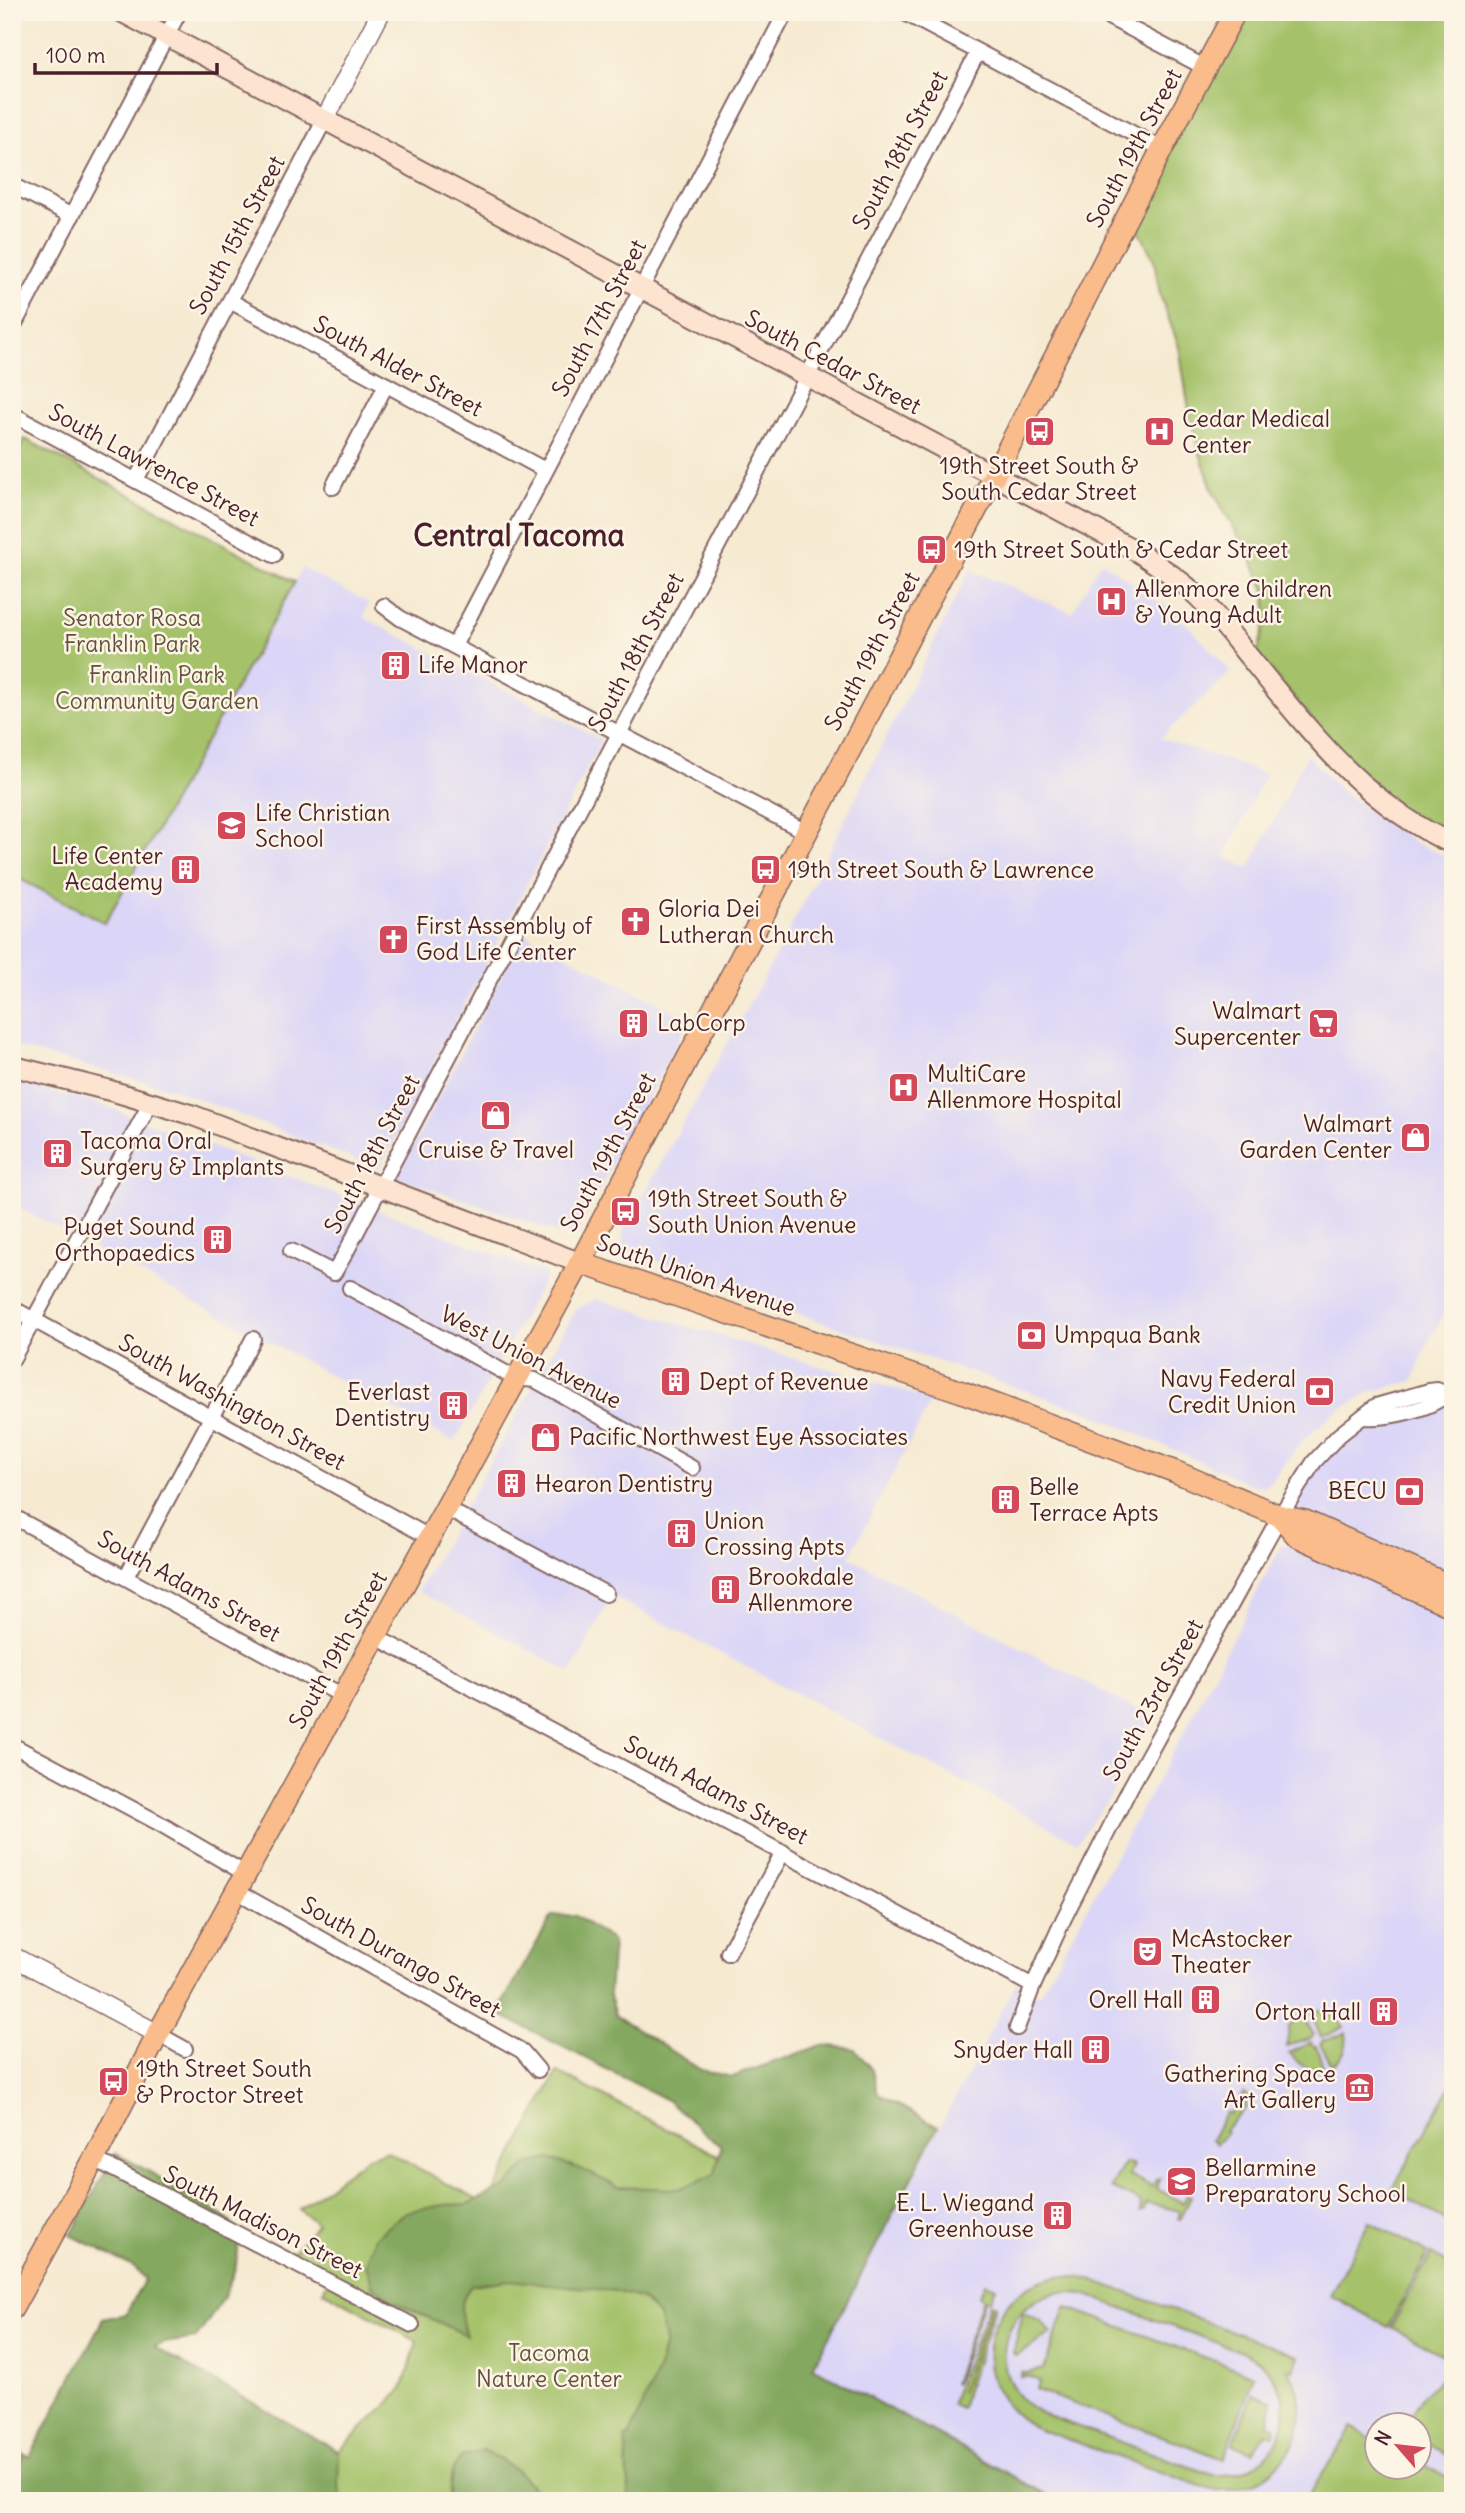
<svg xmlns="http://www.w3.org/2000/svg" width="1465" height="2513" font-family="Delius,sans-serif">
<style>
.built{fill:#dbd6f7;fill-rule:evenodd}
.green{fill:#a5c26a;stroke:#78704a;stroke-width:2;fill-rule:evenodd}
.forest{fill:#84a85e;stroke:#676444;stroke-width:2}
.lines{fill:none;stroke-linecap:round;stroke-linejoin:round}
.minor-casing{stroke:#866665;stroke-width:18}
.tertiary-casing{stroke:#866665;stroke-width:21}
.secondary-casing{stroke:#866665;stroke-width:23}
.primary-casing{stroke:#866665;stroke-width:24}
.minor{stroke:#fff;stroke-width:14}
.tertiary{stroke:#fff;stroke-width:18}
.secondary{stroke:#fde4d0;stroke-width:19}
.primary{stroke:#f9bc8a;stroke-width:21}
.labels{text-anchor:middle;stroke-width:5;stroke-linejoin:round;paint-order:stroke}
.street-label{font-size:23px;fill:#4a1f2b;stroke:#fcf5e5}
.poi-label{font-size:23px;fill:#4a1f2b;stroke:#fcf5e5;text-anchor:start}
.park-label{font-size:23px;fill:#65503e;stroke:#fcf5e5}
.district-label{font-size:30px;font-weight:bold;fill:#4a1f2b;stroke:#fcf5e5}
</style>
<rect width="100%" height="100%" fill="#fcf5e5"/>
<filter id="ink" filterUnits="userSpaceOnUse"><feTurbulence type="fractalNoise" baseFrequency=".0143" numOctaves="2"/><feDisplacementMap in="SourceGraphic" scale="14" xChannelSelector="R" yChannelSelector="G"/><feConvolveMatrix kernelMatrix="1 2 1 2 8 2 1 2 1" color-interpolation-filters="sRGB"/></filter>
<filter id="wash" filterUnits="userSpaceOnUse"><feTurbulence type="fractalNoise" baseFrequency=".00686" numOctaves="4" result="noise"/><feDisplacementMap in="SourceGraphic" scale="28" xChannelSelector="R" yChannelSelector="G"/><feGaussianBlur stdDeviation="1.57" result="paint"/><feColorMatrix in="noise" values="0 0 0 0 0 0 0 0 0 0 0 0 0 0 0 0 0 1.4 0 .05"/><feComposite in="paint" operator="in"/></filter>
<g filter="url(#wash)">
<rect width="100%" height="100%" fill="#f6ead1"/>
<g class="built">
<path d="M 12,433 L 25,439 L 12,463 Z"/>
<path d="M 1101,561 L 1176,613 L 1231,672 L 1160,738 L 1266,774 L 1224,857 L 1249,868 L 1307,755 L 1341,791 L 1381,820 L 1416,843 L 1453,860 L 1453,1297 L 1425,1349 L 1413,1381 L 1370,1392 L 1336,1412 L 1303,1440 L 1267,1486 L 1253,1485 L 1085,1411 L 739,1294 L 714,1280 L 622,1249 L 623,1232 L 783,943 L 970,570 L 1072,613 Z"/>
<path d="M 302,568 L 369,603 L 363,617 L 602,740 L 379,1169 L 176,1090 L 12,1046 L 12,875 L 106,922 Z"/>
<path d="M 524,933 L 689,1019 L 574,1238 L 397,1177 Z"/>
<path d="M 12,1082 L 96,1103 L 547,1274 L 455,1442 L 12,1204 Z"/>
<path d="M 597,1299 L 932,1400 L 849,1557 L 1153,1718 L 1110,1798 L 1077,1842 L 612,1596 L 571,1672 L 418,1591 L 576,1309 Z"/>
<path d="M 1453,1390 L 1453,1594 L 1280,1516 L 1301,1477 L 1368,1412 Z"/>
<path d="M 1290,1544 L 1453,1618 L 1453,2501 L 1057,2501 L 813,2367 L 1016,1983 L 1039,1995 L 1178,1743 L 1281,1546 ZM 1378,2426 L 1420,2426 L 1420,2468 L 1378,2468 Z"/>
</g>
<g class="green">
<path d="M 1235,12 L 1453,12 L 1453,844 L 1382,802 L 1257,654 L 1267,616 L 1266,592 L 1251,559 L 1213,491 L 1199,451 L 1190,416 L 1179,347 L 1160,295 L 1154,260 L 1134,220 Z"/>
<path d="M 25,439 L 295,582 L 105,923 L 12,875 L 12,463 Z"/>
<path d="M 1323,2010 L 1337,2017 L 1344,2027 L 1321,2038 L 1310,2011 Z"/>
<path d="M 1302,2014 L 1314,2035 L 1309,2039 L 1287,2046 L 1289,2027 Z"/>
<path d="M 1346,2033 C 1348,2047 1344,2058 1332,2065 L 1320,2044 L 1323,2041 Z"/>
<path d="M 1311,2042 L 1314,2047 L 1316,2046 L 1324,2069 C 1309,2071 1298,2066 1290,2053 Z"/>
<path d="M 557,2072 L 725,2159 L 658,2285 L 1057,2501 L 12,2501 L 12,2449 L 30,2457 L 103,2319 L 339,2451 L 402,2390 L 417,2341 L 323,2291 L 333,2273 L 291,2254 L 317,2224 L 299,2209 L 368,2157 L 386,2151 L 487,2205 Z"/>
<path d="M 1453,2082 L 1453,2224 L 1392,2190 Z"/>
<path d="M 1244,2093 L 1250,2099 L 1244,2105 L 1247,2107 L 1224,2131 L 1226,2133 L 1216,2144 L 1211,2140 L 1226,2112 L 1230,2114 L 1242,2100 L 1240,2097 Z"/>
<path d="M 1128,2163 L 1133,2165 L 1129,2175 L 1152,2187 L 1156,2180 L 1160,2179 L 1157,2189 L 1183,2203 L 1187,2195 L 1191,2196 L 1180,2220 L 1178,2220 L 1180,2211 L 1146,2203 L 1144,2211 L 1140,2212 L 1141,2202 L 1111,2188 L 1124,2164 Z"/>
<path d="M 1369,2222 L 1428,2253 L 1388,2327 L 1330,2295 Z"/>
<path d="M 1431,2254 L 1453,2266 L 1453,2354 L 1450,2359 L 1391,2327 Z"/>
<path d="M 1058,2276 L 1073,2276 L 1095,2281 L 1299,2356 L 1293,2370 L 1288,2369 C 1324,2428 1278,2494 1212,2490 L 1041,2430 C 963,2396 975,2292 1058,2276 ZM 1059,2292 L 1084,2294 L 1248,2354 C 1312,2389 1286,2480 1213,2475 L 1045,2415 C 983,2388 994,2305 1059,2292 Z"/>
<path d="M 985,2283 L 996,2287 L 990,2301 L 985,2299 L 955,2384 L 953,2383 L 983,2299 L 979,2296 Z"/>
<path d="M 990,2303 L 992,2304 L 961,2393 L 994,2304 L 996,2305 L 961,2408 L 951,2404 Z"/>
<path d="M 1066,2307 L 1254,2375 L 1224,2459 L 1036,2390 L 1039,2381 L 1027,2376 L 1021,2377 L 1021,2372 L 1027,2373 L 1044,2369 Z"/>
<path d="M 1023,2313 L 1040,2320 L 1052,2333 L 1016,2356 L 1013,2353 Z"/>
<path d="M 1453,2367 L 1453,2458 L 1420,2440 L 1420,2426 L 1405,2425 L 1423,2396 Z"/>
<path d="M 1252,2394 L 1272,2401 L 1269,2424 L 1276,2427 L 1273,2436 L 1266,2433 L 1253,2452 L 1233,2445 Z"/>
<path d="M 1352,2427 L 1377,2441 L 1378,2468 L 1420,2468 L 1420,2463 L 1453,2481 L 1453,2501 L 1307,2501 C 1318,2474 1339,2453 1352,2427 Z"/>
</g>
<g class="forest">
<path d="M 574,1915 L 613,1941 L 609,1995 L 615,2015 L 701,2070 L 732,2077 L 822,2045 L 855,2049 L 872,2070 L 878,2094 L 938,2127 L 813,2367 L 1058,2501 L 626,2501 L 629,2488 L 625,2438 L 629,2437 L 659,2368 L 665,2341 L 659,2316 L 642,2299 L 615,2291 L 510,2280 L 471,2285 C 459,2302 459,2315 466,2335 L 395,2302 L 372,2285 L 366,2265 L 375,2237 L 406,2212 L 444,2205 L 467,2204 L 506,2187 L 527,2165 L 549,2159 L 579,2168 L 618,2187 L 679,2189 L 715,2174 L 721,2147 L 667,2100 L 497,2013 L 552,1916 Z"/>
<path d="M 115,2153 C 147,2170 177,2187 208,2207 C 214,2211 225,2216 230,2222 C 255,2254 216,2312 196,2338 L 164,2343 L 154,2347 L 339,2452 L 338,2484 L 343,2501 L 118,2501 L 79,2492 L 65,2501 L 12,2501 L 12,2477 L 25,2455 L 30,2457 L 103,2319 L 126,2314 L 145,2279 L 135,2268 L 71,2235 Z"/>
<path d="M 483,2450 C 507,2463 528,2475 540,2501 L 448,2501 L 452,2472 L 461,2457 Z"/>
</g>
</g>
<g filter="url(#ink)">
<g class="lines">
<defs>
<g id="minor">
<path d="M 903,12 L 1162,149"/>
<path d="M 1099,12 L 1206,68"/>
<path d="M 12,185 L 72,216"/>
<path d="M 230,301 L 545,470"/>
<path d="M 12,329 L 179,12"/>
<path d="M 12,414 L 274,555"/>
<path d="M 136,480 L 324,121"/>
<path d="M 333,487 L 386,385"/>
<path d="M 384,606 L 400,618 L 806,832"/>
<path d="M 454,646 L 786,12"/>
<path d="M 291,1251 L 334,1273 L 345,1254 L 978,52"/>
<path d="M 350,1288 L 515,1378 L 535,1380 L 692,1468"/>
<path d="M 12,1308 L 429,1537"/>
<path d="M 12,1360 L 151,1102"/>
<path d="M 1364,1417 C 1384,1419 1420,1411 1437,1401 C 1443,1398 1446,1394 1452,1392"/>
<path d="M 445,1508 L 606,1594"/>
<path d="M 12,1516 L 343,1696"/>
<path d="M 126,1577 L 253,1339"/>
<path d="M 376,1637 L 1033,1986"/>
<path d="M 12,1745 L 157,1822 L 246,1874"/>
<path d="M 236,1891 L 522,2051 L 538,2070"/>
<path d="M 728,1953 L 783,1852"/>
<path d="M 1017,2028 L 1033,1986 L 1064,1918 L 1130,1788 L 1280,1516 L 1314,1462 L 1338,1436 L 1376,1406 L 1429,1391 L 1437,1390 L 1446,1394"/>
<path d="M 158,2034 L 185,2049"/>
<path d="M 94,2159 L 412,2325"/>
</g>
<g id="tertiary">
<path d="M 324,121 L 381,12"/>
<path d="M 12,1956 L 158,2034"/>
</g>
<g id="secondary">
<path d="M 122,12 L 1138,552 C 1157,565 1177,577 1194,593 C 1215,612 1232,636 1250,658 C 1309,730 1365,805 1453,844"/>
<path d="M 12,1066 L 112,1091 L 192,1115 L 580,1263"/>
</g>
<g id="primary">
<path d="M 580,1263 L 962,1392 L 1176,1472 L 1280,1516 L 1305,1521 L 1453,1587"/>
<path d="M 1280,1516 L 1297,1536 L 1453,1607"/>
<path d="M 12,2309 L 94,2159 L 158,2034 L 580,1263 L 994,476 L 1162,149 L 1235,12"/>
</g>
</defs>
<use href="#minor" class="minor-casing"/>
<use href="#tertiary" class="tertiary-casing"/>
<use href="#secondary" class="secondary-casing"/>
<use href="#primary" class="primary-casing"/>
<use href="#minor" class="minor"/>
<use href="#tertiary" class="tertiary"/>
<use href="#secondary" class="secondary"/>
<use href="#primary" class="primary"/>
</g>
</g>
<defs>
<symbol id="bus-square" viewBox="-11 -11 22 22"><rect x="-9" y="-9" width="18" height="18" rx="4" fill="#d1495b" stroke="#fcf5e5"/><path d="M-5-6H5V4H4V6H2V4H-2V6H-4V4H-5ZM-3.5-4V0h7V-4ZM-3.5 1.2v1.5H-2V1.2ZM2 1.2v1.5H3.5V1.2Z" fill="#fff"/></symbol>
<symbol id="hospital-square" viewBox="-11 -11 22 22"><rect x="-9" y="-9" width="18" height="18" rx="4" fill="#d1495b" stroke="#fcf5e5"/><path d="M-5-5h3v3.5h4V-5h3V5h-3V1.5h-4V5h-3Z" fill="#fff"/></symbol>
<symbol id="building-square" viewBox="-11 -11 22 22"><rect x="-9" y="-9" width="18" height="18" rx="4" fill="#d1495b" stroke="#fcf5e5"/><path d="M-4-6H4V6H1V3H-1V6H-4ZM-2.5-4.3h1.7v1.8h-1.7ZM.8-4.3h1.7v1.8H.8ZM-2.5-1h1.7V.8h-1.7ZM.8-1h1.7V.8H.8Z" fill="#fff"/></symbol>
<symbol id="school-square" viewBox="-11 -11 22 22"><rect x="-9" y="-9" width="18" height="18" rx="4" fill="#d1495b" stroke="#fcf5e5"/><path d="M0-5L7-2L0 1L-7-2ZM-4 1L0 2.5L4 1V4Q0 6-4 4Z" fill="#fff"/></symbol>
<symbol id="church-square" viewBox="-11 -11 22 22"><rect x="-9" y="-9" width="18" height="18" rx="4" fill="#d1495b" stroke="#fcf5e5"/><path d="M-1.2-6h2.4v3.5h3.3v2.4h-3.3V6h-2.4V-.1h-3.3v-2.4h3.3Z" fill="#fff"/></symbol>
<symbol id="supermarket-square" viewBox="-11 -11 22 22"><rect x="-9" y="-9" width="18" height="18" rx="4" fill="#d1495b" stroke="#fcf5e5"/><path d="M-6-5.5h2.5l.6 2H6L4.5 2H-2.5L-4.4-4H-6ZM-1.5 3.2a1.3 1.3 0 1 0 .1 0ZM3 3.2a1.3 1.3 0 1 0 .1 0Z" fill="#fff"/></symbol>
<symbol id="shop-square" viewBox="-11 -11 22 22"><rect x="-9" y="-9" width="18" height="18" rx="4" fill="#d1495b" stroke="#fcf5e5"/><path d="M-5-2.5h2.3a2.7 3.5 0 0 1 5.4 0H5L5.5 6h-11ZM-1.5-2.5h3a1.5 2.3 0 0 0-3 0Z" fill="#fff"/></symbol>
<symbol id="bank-square" viewBox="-11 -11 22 22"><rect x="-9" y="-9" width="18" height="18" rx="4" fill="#d1495b" stroke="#fcf5e5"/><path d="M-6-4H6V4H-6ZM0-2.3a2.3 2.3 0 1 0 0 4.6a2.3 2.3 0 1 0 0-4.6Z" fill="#fff"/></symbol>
<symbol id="theatre-square" viewBox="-11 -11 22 22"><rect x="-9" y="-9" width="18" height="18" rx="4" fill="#d1495b" stroke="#fcf5e5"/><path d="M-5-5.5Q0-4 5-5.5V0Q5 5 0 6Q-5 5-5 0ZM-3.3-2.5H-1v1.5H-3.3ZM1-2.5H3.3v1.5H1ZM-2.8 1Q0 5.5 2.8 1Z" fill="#fff"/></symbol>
<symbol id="museum-square" viewBox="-11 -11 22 22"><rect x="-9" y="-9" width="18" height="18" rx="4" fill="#d1495b" stroke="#fcf5e5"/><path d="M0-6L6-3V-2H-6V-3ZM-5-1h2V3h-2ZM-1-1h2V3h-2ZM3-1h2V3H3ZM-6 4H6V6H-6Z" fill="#fff"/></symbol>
</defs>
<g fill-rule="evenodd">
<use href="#bus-square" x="1022" y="414" width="35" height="35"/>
<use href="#hospital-square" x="1142" y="414" width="35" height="35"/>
<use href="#bus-square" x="914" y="532" width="35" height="35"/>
<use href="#hospital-square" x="1094" y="584" width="35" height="35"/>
<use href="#building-square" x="378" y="648" width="35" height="35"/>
<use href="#school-square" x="214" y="808" width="35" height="35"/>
<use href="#building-square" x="168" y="852" width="35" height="35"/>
<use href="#bus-square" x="748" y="852" width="35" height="35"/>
<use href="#church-square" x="618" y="904" width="35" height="35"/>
<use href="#church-square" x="376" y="922" width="35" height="35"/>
<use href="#building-square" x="616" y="1006" width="35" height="35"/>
<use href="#supermarket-square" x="1306" y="1006" width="35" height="35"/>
<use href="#hospital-square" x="886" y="1070" width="35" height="35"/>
<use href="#shop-square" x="478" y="1098" width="35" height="35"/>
<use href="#shop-square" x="1398" y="1120" width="35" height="35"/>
<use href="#building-square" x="40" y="1136" width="35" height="35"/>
<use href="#bus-square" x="608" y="1194" width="35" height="35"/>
<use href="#building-square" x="200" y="1222" width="35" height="35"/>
<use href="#bank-square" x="1014" y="1318" width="35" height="35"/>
<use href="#building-square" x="658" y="1364" width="35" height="35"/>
<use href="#bank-square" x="1302" y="1374" width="35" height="35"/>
<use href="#building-square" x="436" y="1388" width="35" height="35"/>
<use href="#shop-square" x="528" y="1420" width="35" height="35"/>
<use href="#building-square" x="494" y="1466" width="35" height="35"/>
<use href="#bank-square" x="1392" y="1474" width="35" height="35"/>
<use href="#building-square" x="988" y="1482" width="35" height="35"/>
<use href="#building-square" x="664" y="1516" width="35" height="35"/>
<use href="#building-square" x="708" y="1572" width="35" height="35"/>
<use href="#theatre-square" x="1130" y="1934" width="35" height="35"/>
<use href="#building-square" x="1188" y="1982" width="35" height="35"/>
<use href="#building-square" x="1366" y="1994" width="35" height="35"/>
<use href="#building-square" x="1078" y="2032" width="35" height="35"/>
<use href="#bus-square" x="96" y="2064" width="35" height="35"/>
<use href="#museum-square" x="1342" y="2070" width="35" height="35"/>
<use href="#school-square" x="1164" y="2164" width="35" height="35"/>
<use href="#building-square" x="1040" y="2198" width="35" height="35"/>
</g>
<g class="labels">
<g class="street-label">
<text transform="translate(1134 148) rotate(-62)" y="8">South 19th Street</text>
<text transform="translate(900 150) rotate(-62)" y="8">South 18th Street</text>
<text transform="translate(237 235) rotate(-62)" y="8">South 15th Street</text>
<text transform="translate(599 318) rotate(-62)" y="8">South 17th Street</text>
<text transform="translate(833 362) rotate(28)" y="8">South Cedar Street</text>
<text transform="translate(398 366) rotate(28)" y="8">South Alder Street</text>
<text transform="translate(154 465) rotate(28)" y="8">South Lawrence Street</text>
<text transform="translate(872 651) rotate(-62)" y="8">South 19th Street</text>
<text transform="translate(636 652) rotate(-62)" y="8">South 18th Street</text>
<text transform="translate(608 1152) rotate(-62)" y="8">South 19th Street</text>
<text transform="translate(372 1154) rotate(-62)" y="8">South 18th Street</text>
<text transform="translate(696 1275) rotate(19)" y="8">South Union Avenue</text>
<text transform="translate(531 1357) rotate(27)" y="8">West Union Avenue</text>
<text transform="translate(232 1402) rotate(29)" y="8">South Washington Street</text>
<text transform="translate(189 1586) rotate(29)" y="8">South Adams Street</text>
<text transform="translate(338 1650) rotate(-61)" y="8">South 19th Street</text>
<text transform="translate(1153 1700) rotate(-61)" y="8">South 23rd Street</text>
<text transform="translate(716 1790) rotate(28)" y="8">South Adams Street</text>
<text transform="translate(401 1957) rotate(29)" y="8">South Durango Street</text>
<text transform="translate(263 2222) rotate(27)" y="8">South Madison Street</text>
</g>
<g class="poi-label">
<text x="1182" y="427">Cedar Medical<tspan x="1182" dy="26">Center</tspan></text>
<text x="1039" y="474" text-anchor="middle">19th Street South &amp;<tspan x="1039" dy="26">South Cedar Street</tspan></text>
<text x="954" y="558">19th Street South &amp; Cedar Street</text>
<text x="1135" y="597">Allenmore Children<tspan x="1135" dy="26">&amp; Young Adult</tspan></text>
<text x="418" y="673">Life Manor</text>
<text x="255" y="821">Life Christian<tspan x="255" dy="26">School</tspan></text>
<text x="163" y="864" text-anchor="end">Life Center<tspan x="163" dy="26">Academy</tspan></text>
<text x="788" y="878">19th Street South &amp; Lawrence</text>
<text x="658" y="917">Gloria Dei<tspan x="658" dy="26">Lutheran Church</tspan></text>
<text x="416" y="934">First Assembly of<tspan x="416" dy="26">God Life Center</tspan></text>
<text x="1301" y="1019" text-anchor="end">Walmart<tspan x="1301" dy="26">Supercenter</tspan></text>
<text x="657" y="1031">LabCorp</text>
<text x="927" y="1082">MultiCare<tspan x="927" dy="26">Allenmore Hospital</tspan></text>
<text x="1392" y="1132" text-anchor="end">Walmart<tspan x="1392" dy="26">Garden Center</tspan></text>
<text x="80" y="1149">Tacoma Oral<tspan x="80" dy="26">Surgery &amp; Implants</tspan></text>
<text x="496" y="1158" text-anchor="middle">Cruise &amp; Travel</text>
<text x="648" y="1207">19th Street South &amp;<tspan x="648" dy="26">South Union Avenue</tspan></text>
<text x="195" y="1235" text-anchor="end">Puget Sound<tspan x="195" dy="26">Orthopaedics</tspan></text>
<text x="1054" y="1343">Umpqua Bank</text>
<text x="1296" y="1387" text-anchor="end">Navy Federal<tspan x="1296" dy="26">Credit Union</tspan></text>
<text x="699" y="1390">Dept of Revenue</text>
<text x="430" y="1400" text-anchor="end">Everlast<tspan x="430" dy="26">Dentistry</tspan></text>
<text x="569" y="1445">Pacific Northwest Eye Associates</text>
<text x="535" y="1492">Hearon Dentistry</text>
<text x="1029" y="1495">Belle<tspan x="1029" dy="26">Terrace Apts</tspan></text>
<text x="1387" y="1499" text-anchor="end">BECU</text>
<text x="704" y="1529">Union<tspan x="704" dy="26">Crossing Apts</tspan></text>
<text x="748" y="1585">Brookdale<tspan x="748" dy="26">Allenmore</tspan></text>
<text x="1171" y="1947">McAstocker<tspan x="1171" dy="26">Theater</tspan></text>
<text x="1183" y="2008" text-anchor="end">Orell Hall</text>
<text x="1361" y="2020" text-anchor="end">Orton Hall</text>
<text x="1073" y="2058" text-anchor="end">Snyder Hall</text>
<text x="136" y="2077">19th Street South<tspan x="136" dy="26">&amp; Proctor Street</tspan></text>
<text x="1336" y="2082" text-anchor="end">Gathering Space<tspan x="1336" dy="26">Art Gallery</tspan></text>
<text x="1205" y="2176">Bellarmine<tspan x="1205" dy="26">Preparatory School</tspan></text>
<text x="1034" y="2211" text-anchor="end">E. L. Wiegand<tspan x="1034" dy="26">Greenhouse</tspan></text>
</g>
<g class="park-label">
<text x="132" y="626">Senator Rosa<tspan x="132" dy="26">Franklin Park</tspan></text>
<text x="157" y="683">Franklin Park<tspan x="157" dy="26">Community Garden</tspan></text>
<text x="549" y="2361">Tacoma<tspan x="549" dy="26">Nature Center</tspan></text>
</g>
<g class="district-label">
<text x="519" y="546">Central Tacoma</text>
</g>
</g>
<rect width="1465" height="2513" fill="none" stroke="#fcf5e5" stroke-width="42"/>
<g transform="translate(1398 2446) rotate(298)"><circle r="33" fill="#fcf5e5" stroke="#b59f9b" stroke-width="2"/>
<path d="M0-5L12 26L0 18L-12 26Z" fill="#d1495b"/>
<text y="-10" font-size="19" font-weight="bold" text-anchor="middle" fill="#4a1f2b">N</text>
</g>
<path d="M35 63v10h182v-10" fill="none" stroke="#4a1f2b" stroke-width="3.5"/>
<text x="46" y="63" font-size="21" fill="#4a1f2b" stroke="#fcf5e5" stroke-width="5" paint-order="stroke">100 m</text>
</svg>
